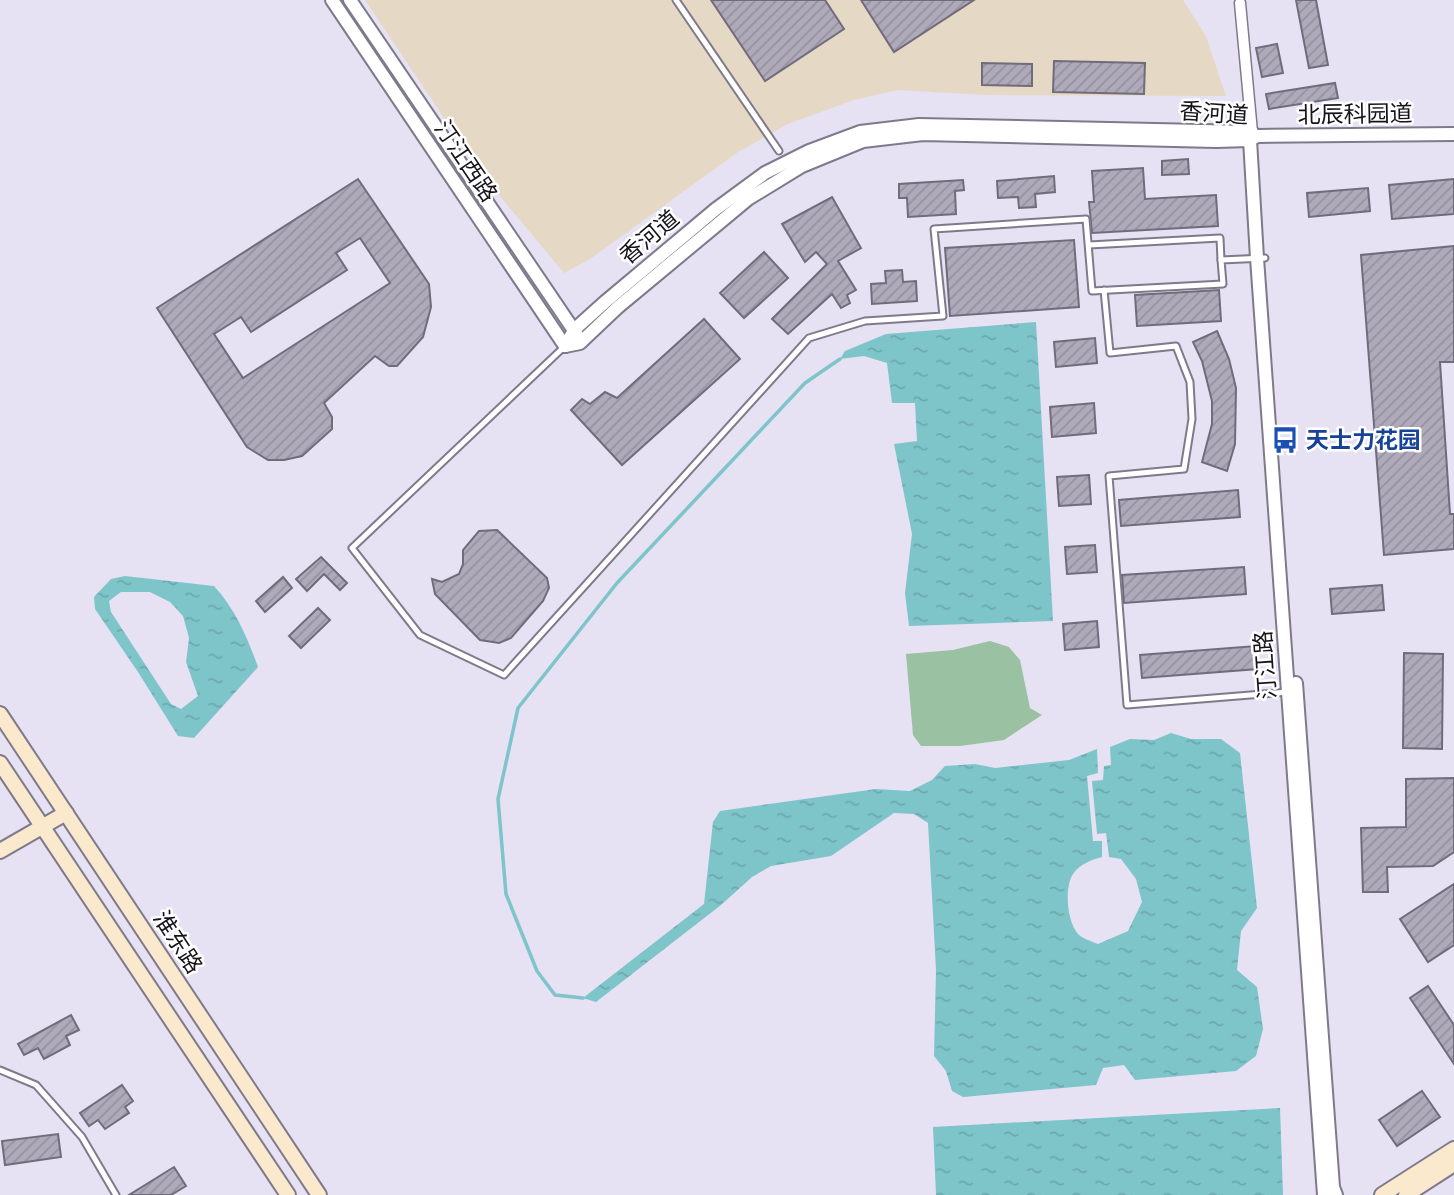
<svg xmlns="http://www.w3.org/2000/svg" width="1454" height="1195" font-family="'Source Sans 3','Noto Sans SC',sans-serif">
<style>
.industrial{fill:#e5d9c5}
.grass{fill:#9ac1a1}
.water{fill:url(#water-ripples);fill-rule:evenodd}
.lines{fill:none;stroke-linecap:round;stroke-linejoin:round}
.stream{stroke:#7ec5ca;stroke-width:3.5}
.building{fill:url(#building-hatch);stroke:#706c7b;stroke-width:2;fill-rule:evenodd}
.service-casing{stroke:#7f7a8a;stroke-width:9}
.minor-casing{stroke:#7f7a8a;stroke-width:13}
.tertiary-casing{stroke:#7f7a8a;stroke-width:16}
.secondary-casing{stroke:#7f7a8a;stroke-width:18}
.service{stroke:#fff;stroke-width:5}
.minor{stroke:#fff;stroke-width:10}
.tertiary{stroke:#fff;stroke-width:12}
.secondary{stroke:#fbe9ce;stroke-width:14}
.labels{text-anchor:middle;stroke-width:5;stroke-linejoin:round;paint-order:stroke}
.street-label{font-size:23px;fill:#16141a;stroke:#fff}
.transit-label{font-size:23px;font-weight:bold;fill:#164399;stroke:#fff;text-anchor:start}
</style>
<defs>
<pattern id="water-ripples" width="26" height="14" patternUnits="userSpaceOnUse" patternTransform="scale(1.75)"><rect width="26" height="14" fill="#7ec5ca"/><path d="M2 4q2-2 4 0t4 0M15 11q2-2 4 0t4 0" fill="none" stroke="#6ca8ad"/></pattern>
<pattern id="building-hatch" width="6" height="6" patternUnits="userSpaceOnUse" patternTransform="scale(1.75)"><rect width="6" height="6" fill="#aeaaba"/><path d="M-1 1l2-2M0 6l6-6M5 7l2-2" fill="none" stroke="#95919f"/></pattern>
</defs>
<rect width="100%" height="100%" fill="#e6e1f3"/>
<path class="industrial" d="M 365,0 L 1183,0 L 1206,36 L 1226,96 L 985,95 L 898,90 L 854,100 L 788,124 L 738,152 L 590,259 L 564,273 L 483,176 Z"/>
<path class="grass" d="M 990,641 L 1009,647 L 1020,660 L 1030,708 L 1042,715 L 1004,740 L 960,746 L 921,746 L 913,735 L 906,654 L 953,650 Z"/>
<g class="water">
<path d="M 1036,322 L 1053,621 L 909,626 L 905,593 L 912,534 L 894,444 L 917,441 L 915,403 L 892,403 L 887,363 L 864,356 L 840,359 L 845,351 L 886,334 Z"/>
<path d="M 125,576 L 214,586 C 236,610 247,637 258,667 L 194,738 L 178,736 L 138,672 L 95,609 L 94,597 L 111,579 ZM 121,592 L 150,592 L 170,602 L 183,616 L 189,638 L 186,662 L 198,696 L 181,709 L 171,704 L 111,612 L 109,601 Z"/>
<path d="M 1171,733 L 1191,739 L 1221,739 L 1240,753 L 1257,908 L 1241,931 L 1237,970 L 1257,987 L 1263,1029 L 1256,1056 L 1236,1071 L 1135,1080 L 1124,1065 L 1103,1068 L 1096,1085 L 963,1097 L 952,1091 L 946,1071 L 934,1056 L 936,970 L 928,823 L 914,814 L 894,813 L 831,856 L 771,866 L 752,877 L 721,905 L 596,1002 L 583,998 L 704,904 L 713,822 L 720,811 L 876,789 L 910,791 L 932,780 L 945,766 L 975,764 L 995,768 L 1069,760 L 1097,749 L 1098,773 L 1087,776 L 1093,841 L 1102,841 L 1102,857 C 1091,860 1080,864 1073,874 C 1064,888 1067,922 1078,934 C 1083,939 1091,941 1098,944 L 1128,931 L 1142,902 L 1136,879 L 1121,859 L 1109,857 L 1106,833 L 1097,834 L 1092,781 L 1103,780 L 1104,766 L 1111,765 L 1110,747 L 1130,739 L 1154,740 Z"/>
<path d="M 1280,1108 L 1283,1195 L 936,1195 L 933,1127 Z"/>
</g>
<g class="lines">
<path class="stream" d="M 583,998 L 555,995 L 537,971 L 506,894 L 498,799 L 518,708 L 617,583 L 805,383 L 840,359"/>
</g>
<g class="building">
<path d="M 711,0 L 825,0 L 844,29 L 765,81 Z"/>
<path d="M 861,0 L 974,0 L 894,52 Z"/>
<path d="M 1296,0 L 1316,0 L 1328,65 L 1309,68 Z"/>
<path d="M 1277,44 L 1283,73 L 1262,77 L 1256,48 Z"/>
<path d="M 1054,61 L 1145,63 L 1144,94 L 1053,92 Z"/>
<path d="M 982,63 L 1032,64 L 1032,86 L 982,85 Z"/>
<path d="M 1335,83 L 1338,98 L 1269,109 L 1266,94 Z"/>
<path d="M 1188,159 L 1189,174 L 1162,175 L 1162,161 Z"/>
<path d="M 1143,168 L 1145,199 L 1216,195 L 1218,226 L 1092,233 L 1089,202 L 1094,202 L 1092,171 Z"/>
<path d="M 1054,176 L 1055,192 L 1035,194 L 1036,207 L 1019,208 L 1018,197 L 998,198 L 997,181 Z"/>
<path d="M 358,179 L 429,284 L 431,307 L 423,337 L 397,366 L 389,366 L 375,356 L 324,403 L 332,417 L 332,429 L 302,456 L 284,460 L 268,460 L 247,447 L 157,308 ZM 360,238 L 390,283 L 243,378 L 214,334 L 241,317 L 251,332 L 347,270 L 336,253 Z"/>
<path d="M 1454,179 L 1454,214 L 1392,219 L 1389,185 Z"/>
<path d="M 963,180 L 964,190 L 955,191 L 956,214 L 908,217 L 907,198 L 899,198 L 899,184 Z"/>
<path d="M 1368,188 L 1370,211 L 1309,217 L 1307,193 Z"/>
<path d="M 832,197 L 861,248 L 838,261 L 856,290 L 847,295 L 850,303 L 841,308 L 832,294 L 788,334 L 772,319 L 827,264 L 816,252 L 805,262 L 782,224 Z"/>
<path d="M 1074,240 L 1079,307 L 950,316 L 945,248 Z"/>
<path d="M 1454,246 L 1454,362 L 1440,362 L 1450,514 L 1454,514 L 1454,549 L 1384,555 L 1361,255 Z"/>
<path d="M 764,252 L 788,278 L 744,318 L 720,293 Z"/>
<path d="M 902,270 L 903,282 L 916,281 L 917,301 L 872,304 L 871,284 L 886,283 L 885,271 Z"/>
<path d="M 1219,290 L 1221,321 L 1137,326 L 1135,295 Z"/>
<path d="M 704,319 L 740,359 L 622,465 L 571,410 L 582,399 L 590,404 L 605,392 L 617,398 Z"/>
<path d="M 1217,331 L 1229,359 L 1236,388 L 1235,444 L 1227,471 L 1202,462 L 1212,424 L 1212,401 L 1202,361 L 1193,342 Z"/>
<path d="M 1095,338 L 1097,363 L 1056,367 L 1054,342 Z"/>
<path d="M 1094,403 L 1096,433 L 1052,437 L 1050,407 Z"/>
<path d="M 1089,475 L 1091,504 L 1059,506 L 1057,477 Z"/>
<path d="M 1238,490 L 1240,517 L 1121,526 L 1119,500 Z"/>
<path d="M 497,530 L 547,578 L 549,588 L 543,601 L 511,638 L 499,643 L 480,640 L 435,594 L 432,579 L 442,582 L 459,574 L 463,564 L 463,550 L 479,531 Z"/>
<path d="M 1095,545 L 1097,572 L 1067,574 L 1065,547 Z"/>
<path d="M 321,557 L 347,583 L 340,590 L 324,574 L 307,591 L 296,579 Z"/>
<path d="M 1244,567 L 1246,594 L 1124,603 L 1122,575 Z"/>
<path d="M 283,577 L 292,588 L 265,612 L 256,601 Z"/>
<path d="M 1382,585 L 1384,610 L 1332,614 L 1330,589 Z"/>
<path d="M 318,608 L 330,620 L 301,648 L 289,636 Z"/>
<path d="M 1097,621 L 1099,647 L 1065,650 L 1063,624 Z"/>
<path d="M 1256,646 L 1258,669 L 1142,678 L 1140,655 Z"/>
<path d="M 1404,653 L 1443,654 L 1442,749 L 1403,748 Z"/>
<path d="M 1454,778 L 1454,852 L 1433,866 L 1387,867 L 1388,892 L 1363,892 L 1361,828 L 1406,827 L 1406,779 Z"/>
<path d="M 1454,884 L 1454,945 L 1428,962 L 1400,919 Z"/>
<path d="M 1428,986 L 1454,1025 L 1454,1064 L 1410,998 Z"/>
<path d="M 71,1015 L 79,1030 L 66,1036 L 70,1045 L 44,1059 L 38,1048 L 24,1055 L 18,1044 Z"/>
<path d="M 122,1085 L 133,1101 L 125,1107 L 129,1113 L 105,1129 L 98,1120 L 89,1126 L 80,1113 Z"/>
<path d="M 1422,1091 L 1440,1117 L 1397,1146 L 1379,1120 Z"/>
<path d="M 58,1134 L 61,1157 L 5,1165 L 2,1141 Z"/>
<path d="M 174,1167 L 186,1186 L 171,1195 L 129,1195 Z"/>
</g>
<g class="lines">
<defs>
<g id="service">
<path d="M 676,0 L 779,151"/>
<path d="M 1089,245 L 1220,238 L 1221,260"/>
<path d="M 1104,290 L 1110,353 L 1176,346 L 1190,382 L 1192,419 L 1184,469 L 1109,476 L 1127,705 L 1288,692"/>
<path d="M 565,346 L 352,548 L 420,635 L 504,675 L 809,338 L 865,321 L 943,316 L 934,229 L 1086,219 L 1092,291 L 1223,284 L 1221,260 L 1265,258"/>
<path d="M 0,1070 L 36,1085 L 82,1137 L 116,1195"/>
</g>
<path id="minor" d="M 1240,3 L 1252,132"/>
<g id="tertiary">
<path d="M 332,0 L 565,346"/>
<path d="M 350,0 L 577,335"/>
<path d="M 1252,132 L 1250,140 L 1257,258 L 1324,1195"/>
<path d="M 565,346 L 580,343 L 618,307 L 748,199 L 802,166 L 863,141 L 923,134 L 1216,141 L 1250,140 L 1257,136 L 1454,134"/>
<path d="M 565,346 L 575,329 L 605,302 L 716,209 L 765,173 L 809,151 L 860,132 L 919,125 L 1248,132"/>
<path d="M 1296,683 L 1333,1187 L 1336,1195"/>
</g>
<g id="secondary">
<path d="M 0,714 L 319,1195"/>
<path d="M 0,763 L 288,1195"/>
<path d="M 0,851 L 66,813"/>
<path d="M 1382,1195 L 1454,1149"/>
<path d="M 1406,1195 L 1454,1164"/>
</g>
</defs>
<use href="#service" class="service-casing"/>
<use href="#minor" class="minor-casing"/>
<use href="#tertiary" class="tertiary-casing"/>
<use href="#secondary" class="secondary-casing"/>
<use href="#service" class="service"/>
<use href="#minor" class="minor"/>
<use href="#tertiary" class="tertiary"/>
<use href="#secondary" class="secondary"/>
</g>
<defs>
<symbol id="bus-bare" viewBox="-9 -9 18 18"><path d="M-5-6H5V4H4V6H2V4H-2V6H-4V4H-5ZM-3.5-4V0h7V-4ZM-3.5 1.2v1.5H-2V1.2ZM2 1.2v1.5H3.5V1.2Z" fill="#1a4fb4" stroke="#fff" stroke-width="2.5" paint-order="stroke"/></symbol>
</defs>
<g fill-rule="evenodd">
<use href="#bus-bare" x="1266" y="421" width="38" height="38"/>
</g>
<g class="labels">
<g class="street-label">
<text transform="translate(1214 113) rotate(4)" y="8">香河道</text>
<text transform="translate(1355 114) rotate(-1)" y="8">北辰科园道</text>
<text transform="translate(466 161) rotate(56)" y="8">汀江西路</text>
<text transform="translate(649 237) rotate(-40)" y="8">香河道</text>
<text transform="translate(1265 665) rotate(-94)" y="8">汀江路</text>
<text transform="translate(178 942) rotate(57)" y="8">淮东路</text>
</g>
<g class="transit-label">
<text x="1306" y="448">天士力花园</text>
</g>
</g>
</svg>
